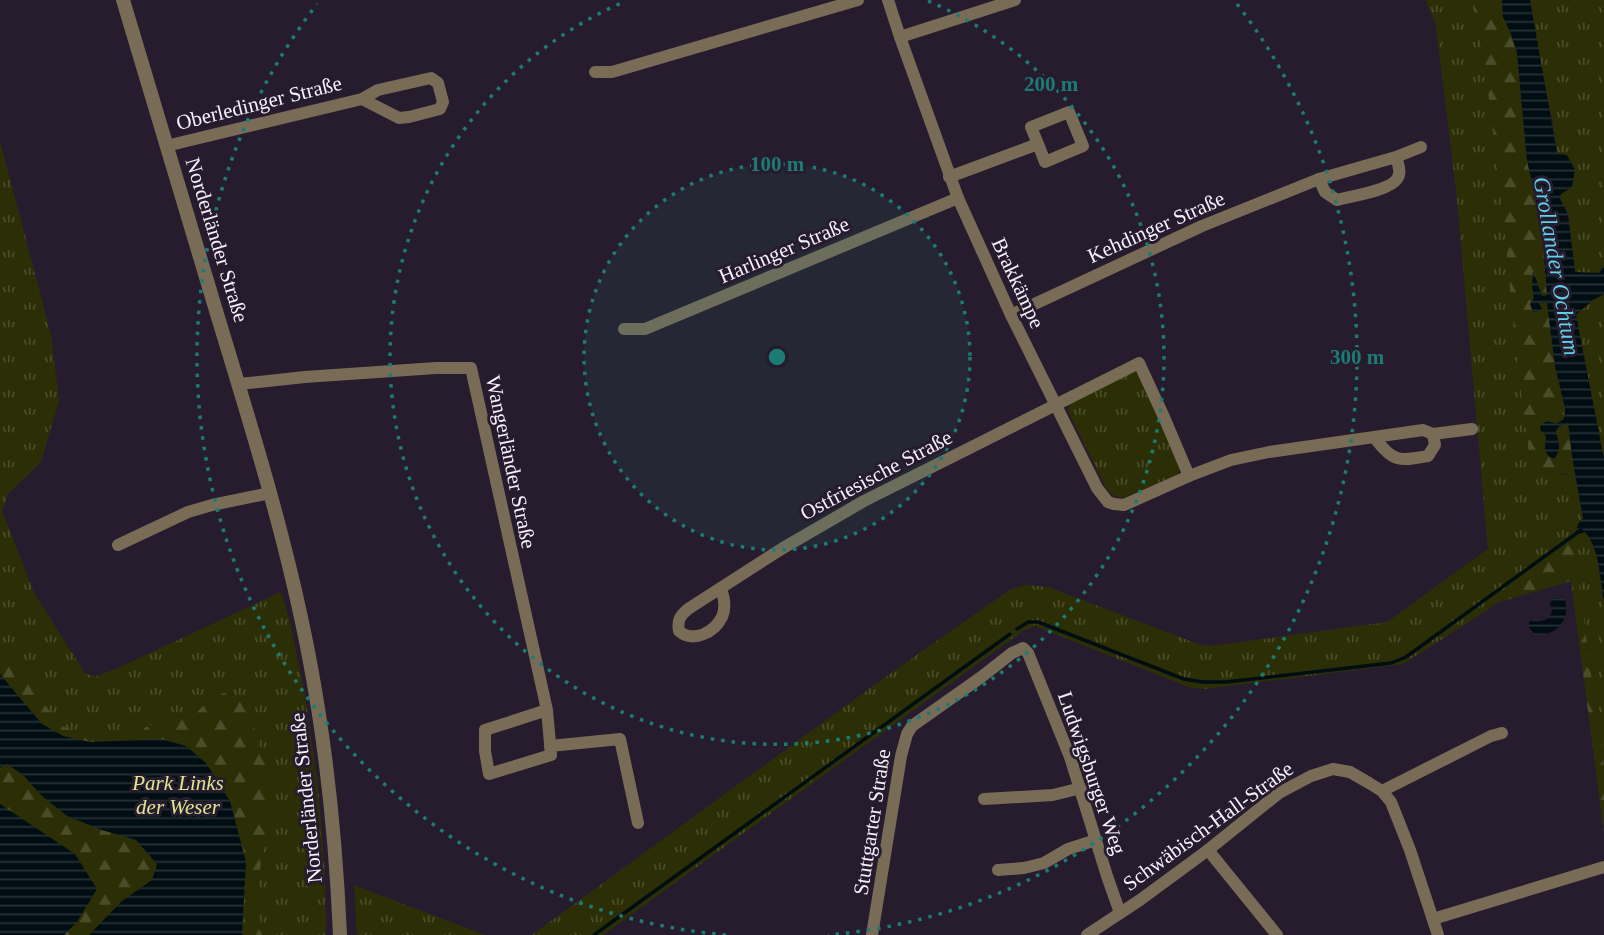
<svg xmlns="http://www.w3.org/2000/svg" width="1604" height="935" font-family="'Times New Roman',serif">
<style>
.grass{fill:url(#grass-tufts)}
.forest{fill:url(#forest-firs)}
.water{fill:url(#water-rules)}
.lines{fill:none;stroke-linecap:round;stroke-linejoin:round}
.stream{stroke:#000e13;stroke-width:3.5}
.minor{stroke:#786c57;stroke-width:12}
.tertiary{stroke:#786c57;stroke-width:14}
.ring{fill:none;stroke:#1b7c75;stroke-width:3.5;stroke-dasharray:3.5 7}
.labels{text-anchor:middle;stroke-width:6;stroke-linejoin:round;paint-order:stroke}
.street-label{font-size:21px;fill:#f8f0fc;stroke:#271c2d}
.park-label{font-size:21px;font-style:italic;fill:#dee691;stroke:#271c2d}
.water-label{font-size:23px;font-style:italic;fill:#5fd0ea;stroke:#271c2d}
.centre{fill:#1b7c75;stroke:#271c2d;stroke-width:3.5}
.ring-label{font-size:21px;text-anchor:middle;font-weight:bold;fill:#1b7c75;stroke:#271c2d;stroke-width:6;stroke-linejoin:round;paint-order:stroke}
</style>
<defs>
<pattern id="grass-tufts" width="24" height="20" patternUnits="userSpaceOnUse" patternTransform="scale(1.75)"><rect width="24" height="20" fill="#2c2f05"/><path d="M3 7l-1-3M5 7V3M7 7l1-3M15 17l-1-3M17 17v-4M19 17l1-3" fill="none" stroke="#4b4d2a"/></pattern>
<pattern id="forest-firs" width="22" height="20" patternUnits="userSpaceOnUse" patternTransform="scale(1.75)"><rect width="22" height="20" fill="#2c2f05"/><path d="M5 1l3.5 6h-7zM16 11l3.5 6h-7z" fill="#4b4d2a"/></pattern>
<pattern id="water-rules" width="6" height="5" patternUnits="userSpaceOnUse" patternTransform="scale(1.75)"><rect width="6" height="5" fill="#000e13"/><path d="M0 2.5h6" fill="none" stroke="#263136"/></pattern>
</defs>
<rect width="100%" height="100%" fill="#271c2d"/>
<g class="grass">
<path d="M 1426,0 L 1472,0 L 1482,43 L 1504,221 L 1514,334 L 1531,470 L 1575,476 L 1583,518 L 1578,524 L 1592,540 L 1597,558 L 1604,602 L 1604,767 L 1574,549 L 1570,543 L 1489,609 L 1403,664 L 1205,689 L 1191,688 L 1035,626 L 1023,631 L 603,935 L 532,935 L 884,678 L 1011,589 L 1027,585 L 1048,587 L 1201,645 L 1211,646 L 1387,622 L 1488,549 L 1457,199 L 1436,26 Z"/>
<path d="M 1530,0 L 1604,0 L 1604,265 L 1599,273 L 1575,273 L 1568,214 L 1560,199 L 1557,153 L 1552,118 L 1537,47 Z"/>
<path d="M 0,141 L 51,335 L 59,400 L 41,462 L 8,494 L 2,511 L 34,593 L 85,673 L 94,677 L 118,668 L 281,592 L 290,622 L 305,695 L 318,786 L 325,874 L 326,935 L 0,935 Z"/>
<path d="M 1604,294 L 1604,459 L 1575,315 L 1593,300 Z"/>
<path d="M 1135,369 L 1181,468 L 1177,475 L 1123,498 L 1116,497 L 1107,490 L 1068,411 L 1070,404 Z"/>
<path d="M 354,885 L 356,886 L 485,935 L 357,935 Z"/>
</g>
<g class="forest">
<path d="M 1472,0 L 1502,0 L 1503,17 L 1511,34 L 1517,53 L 1527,161 L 1534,190 L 1543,238 L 1547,296 L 1542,296 L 1534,274 C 1532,287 1534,299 1533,312 L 1539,311 L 1542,308 L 1538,302 L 1547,303 L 1555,366 L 1565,408 L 1564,419 L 1556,424 L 1548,421 L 1545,452 L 1560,447 L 1556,431 L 1558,428 L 1568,422 L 1575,476 L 1562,473 L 1534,474 L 1531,470 L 1514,334 L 1504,221 L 1482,43 Z"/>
<path d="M 1570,542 L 1574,549 L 1604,767 L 1604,833 L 1571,581 L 1496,603 Z"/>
<path d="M 0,637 L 58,724 L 82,735 L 90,742 L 63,736 L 42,725 L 4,680 L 0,674 Z"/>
<path d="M 224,693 L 246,697 L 256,705 C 247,739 269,756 273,788 C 276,807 264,842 261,863 C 259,873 259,884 258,895 L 244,895 L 246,862 L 230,801 L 206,763 L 140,740 L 144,728 L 163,720 L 193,716 L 208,701 Z"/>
<path d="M 7,764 L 23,775 L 42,796 L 67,816 L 102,830 L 136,840 L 157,864 L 152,880 L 122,901 L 89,935 L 64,935 L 77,922 L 5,808 L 0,804 L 0,768 Z"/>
<path d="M 244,912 L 259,913 L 262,929 L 262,935 L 242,935 Z"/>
</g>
<g class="water">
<path d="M 1502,0 L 1530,0 L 1557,153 L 1567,155 L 1575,170 L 1572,187 L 1561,194 L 1560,199 L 1568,214 L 1575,272 L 1599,273 L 1604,265 L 1604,294 L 1593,300 L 1576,315 L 1604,459 L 1604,602 C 1600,579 1600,550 1585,532 L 1579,534 L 1576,531 L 1578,524 L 1583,518 L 1572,456 L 1568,423 L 1558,427 L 1556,431 C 1558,443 1562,449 1554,459 C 1543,455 1545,447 1546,436 L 1541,431 L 1540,426 C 1546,420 1548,421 1556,424 L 1564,419 L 1565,408 L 1555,366 L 1547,303 L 1538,302 L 1542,308 L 1539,311 L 1533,312 L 1530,304 L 1534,298 L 1532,287 L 1533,271 L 1542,296 L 1547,295 L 1543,238 L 1534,190 L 1527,161 L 1517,53 L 1511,34 L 1503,17 Z"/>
<path d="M 1553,598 L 1560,598 L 1565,600 C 1571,620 1555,637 1535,635 L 1528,626 L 1530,621 C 1541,622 1547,622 1552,612 L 1550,604 Z"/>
<path d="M 0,674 L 42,724 L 63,736 L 90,742 L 161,739 L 186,746 L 206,763 L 230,801 L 246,862 L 242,935 L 89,935 L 122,901 L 152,880 L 157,864 L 136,840 L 102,830 L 67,816 L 42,796 L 23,775 L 7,764 L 0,768 Z"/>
<path d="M 0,804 L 75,854 L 97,889 L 77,922 L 64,935 L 0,935 Z"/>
</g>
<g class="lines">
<g class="stream">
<path d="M 1017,629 L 1028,622 L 1038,622 L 1184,679 L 1202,682 L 1226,682 L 1391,663 L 1406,657 L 1581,530"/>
<path d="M 594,935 L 1010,634"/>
</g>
<g class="minor">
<path d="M 900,37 L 1015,0"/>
<path d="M 595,72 L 612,72 L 858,0"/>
<path d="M 166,146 L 362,99 L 399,118 L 409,117 L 440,109 L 443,102 L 438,83 L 431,78 L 378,90 L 362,99"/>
<path d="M 1396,157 C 1398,164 1402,173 1397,179 C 1389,191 1351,196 1337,200 L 1325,192 L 1319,179 L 1396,157 L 1421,147"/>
<path d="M 949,177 L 1038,144 L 1045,162 L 1083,146 L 1069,112 L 1031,127 L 1038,144"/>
<path d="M 1011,315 L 1202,226 L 1319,179"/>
<path d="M 624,329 L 645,329 L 958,198"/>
<path d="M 239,384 L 305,377 L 436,368 L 471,368 L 547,710 L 551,755 L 489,774 L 485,751 L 485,730 L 547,710"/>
<path d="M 1375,438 C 1393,463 1400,461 1428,456 L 1435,445 L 1433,434"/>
<path d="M 1189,476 L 1231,460 L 1269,452 L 1423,430 L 1433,434 L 1472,429"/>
<path d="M 118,545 L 188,512 L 212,505 L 270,493"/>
<path d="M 721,589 C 724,597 726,608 722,617 C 714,633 693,643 679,631 C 677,620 680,616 688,609 L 783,548 L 864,501 L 1139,363 L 1164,417 L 1189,476 L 1124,505 L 1114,504 L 1108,502 L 1097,488 L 1011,315 L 958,198 L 900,37 L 888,0"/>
<path d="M 550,746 L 620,739 L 638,823"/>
<path d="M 1382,791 L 1491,736 L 1502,733"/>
<path d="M 984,799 L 1053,795 L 1081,788"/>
<path d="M 1208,850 L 1277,935"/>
<path d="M 998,870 L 1024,868 L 1044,863 L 1068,849 L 1096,840"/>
<path d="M 1433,919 L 1604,867"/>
<path d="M 872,935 L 901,756 L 907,734 L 912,726 L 980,678 L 1012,653 L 1023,648 L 1028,653 L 1070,757 L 1107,876 L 1120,913"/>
<path d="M 1087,935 L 1140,900 L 1208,850 L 1279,793 L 1311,776 L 1333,769 L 1350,772 L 1369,783 L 1382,791 L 1391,802 L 1410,850 L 1438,935"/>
</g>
<path class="tertiary" d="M 123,0 C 154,105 185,210 217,314 C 252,429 288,544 310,662 C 327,752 336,843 340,935"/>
</g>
<circle cx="777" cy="357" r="193" fill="#1b7c75" fill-opacity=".12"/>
<g class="ring">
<circle cx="777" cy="357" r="193"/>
<path d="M928 1A387 387 0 1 1 626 1"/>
<path d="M726 935A580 580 0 0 1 317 4M1237 4A580 580 0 0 1 828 935"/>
</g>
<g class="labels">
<g class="street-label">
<text transform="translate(259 103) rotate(-14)" y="7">Oberledinger Straße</text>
<text transform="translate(1156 227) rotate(-24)" y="7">Kehdinger Straße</text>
<text transform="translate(217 240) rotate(73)" y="7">Norderländer Straße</text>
<text transform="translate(784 250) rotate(-23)" y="7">Harlinger Straße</text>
<text transform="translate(1018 283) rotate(65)" y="7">Brakkämpe</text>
<text transform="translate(511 462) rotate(78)" y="7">Wangerländer Straße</text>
<text transform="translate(876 475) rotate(-28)" y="7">Ostfriesische Straße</text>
<text transform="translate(1092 773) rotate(71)" y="7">Ludwigsburger Weg</text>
<text transform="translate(306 798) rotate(-96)" y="7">Norderländer Straße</text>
<text transform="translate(872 822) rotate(-81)" y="7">Stuttgarter Straße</text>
<text transform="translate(1208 826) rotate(-36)" y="7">Schwäbisch-Hall-Straße</text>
</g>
<g class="park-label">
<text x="178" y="790">Park Links<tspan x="178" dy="24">der Weser</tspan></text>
</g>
<g class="water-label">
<text transform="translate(1557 266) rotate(80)" y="8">Grollander Ochtum</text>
</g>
</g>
<circle cx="777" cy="357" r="10" class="centre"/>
<g class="ring-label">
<text x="1051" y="91">200 m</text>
<text x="777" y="171">100 m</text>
<text x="1357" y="364">300 m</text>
</g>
</svg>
